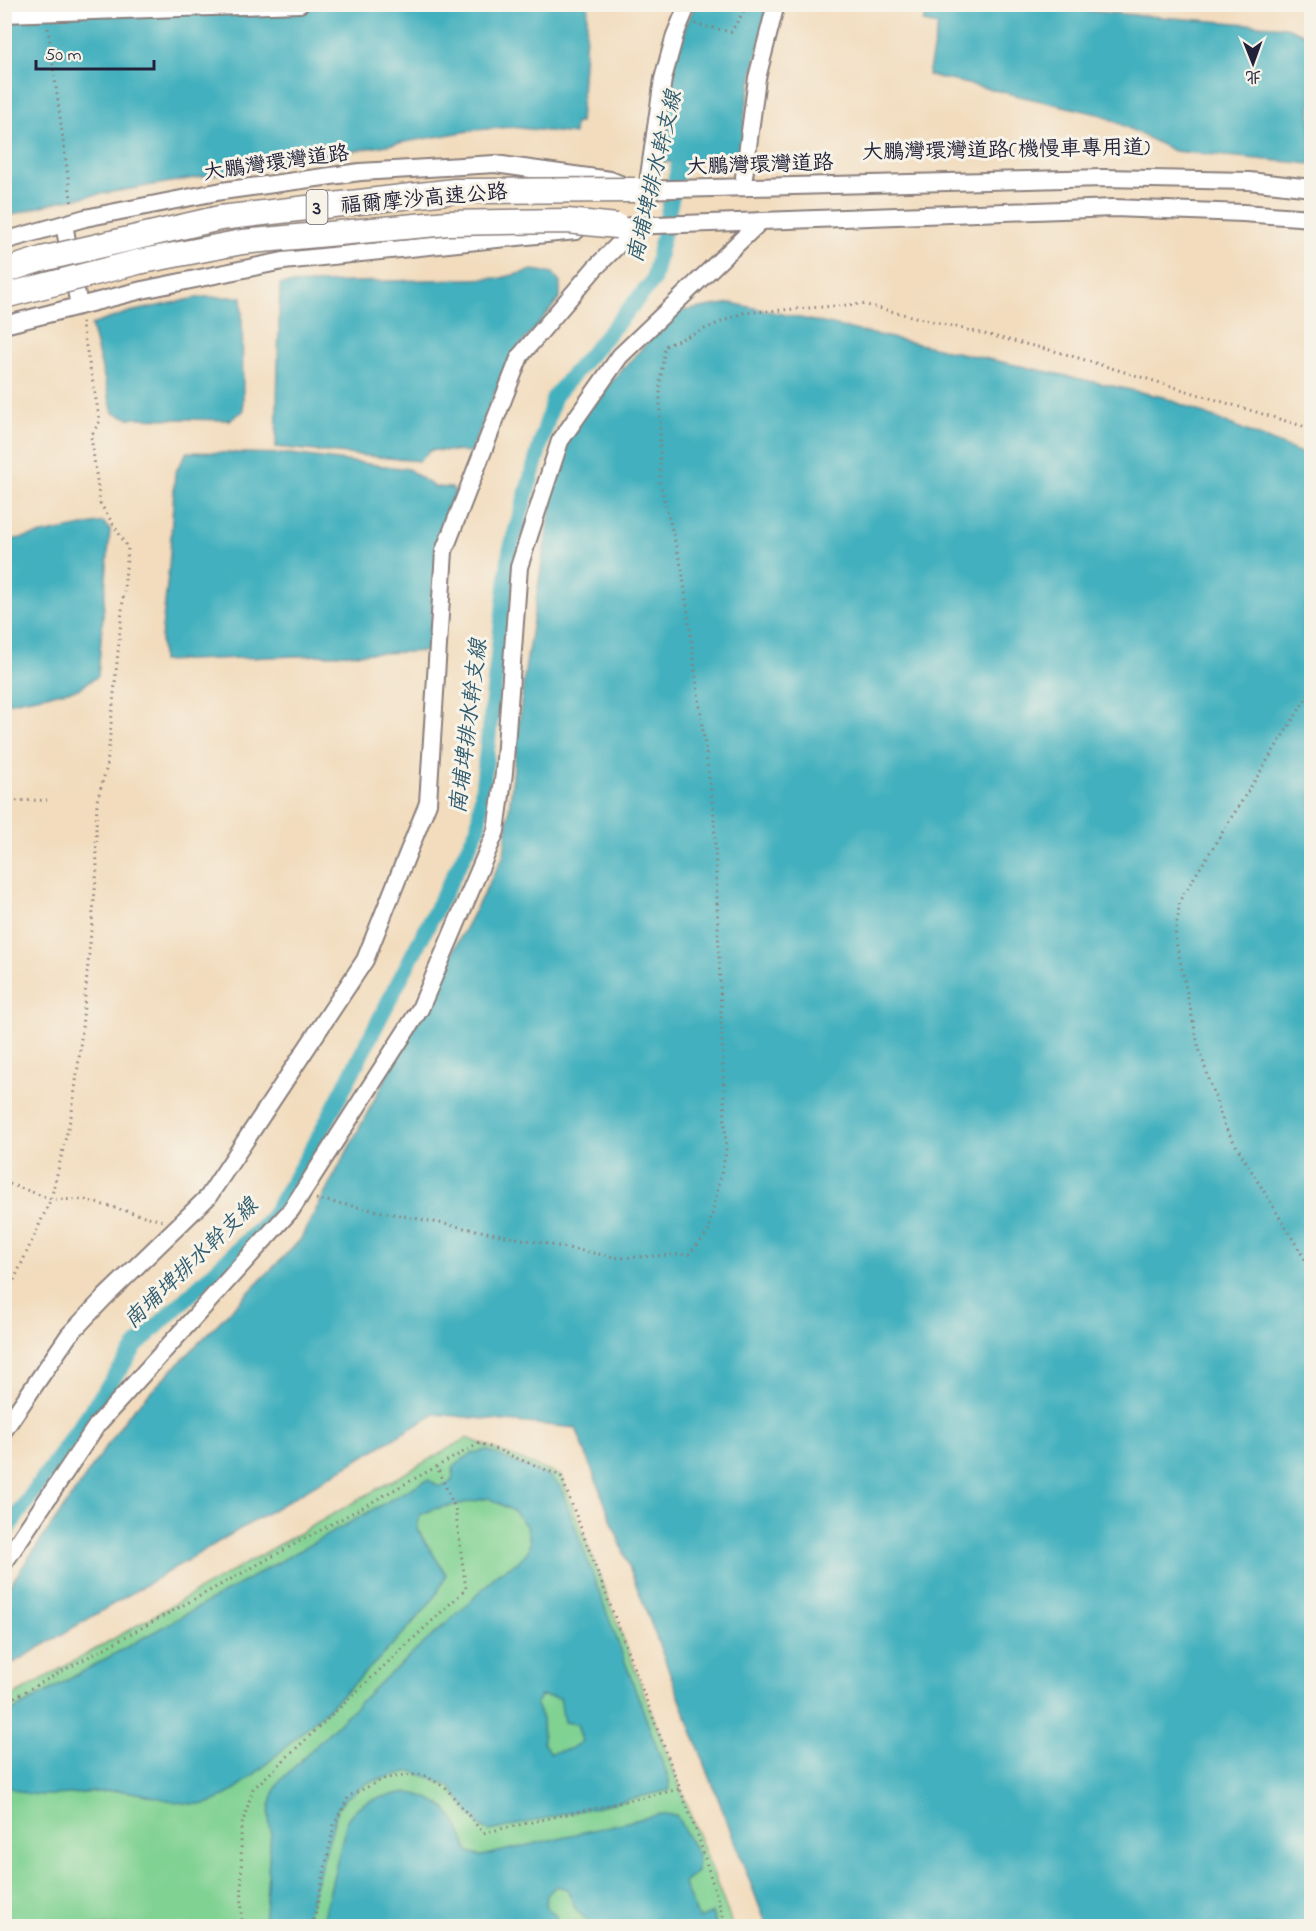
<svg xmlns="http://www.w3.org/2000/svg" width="1316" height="1931" font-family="'Indie Flower','LXGW WenKai TC',sans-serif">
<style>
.green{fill:#80d293;stroke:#517a67;stroke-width:1.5}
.water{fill:#42b0be;stroke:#32697c;stroke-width:1.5;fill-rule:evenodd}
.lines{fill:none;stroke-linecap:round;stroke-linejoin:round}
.canal{stroke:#42b0be;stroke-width:16}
.minor-casing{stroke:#8a7f7c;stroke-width:20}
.path{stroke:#8a7f7c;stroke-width:3;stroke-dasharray:1.5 4.5;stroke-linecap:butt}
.minor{stroke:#fff;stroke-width:16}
.highway-bridge-casing{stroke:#8a7f7c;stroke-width:27;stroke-linecap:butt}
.highway-bridge{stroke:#fff;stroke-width:24}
.labels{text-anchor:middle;stroke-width:6;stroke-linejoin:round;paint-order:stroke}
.shield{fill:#f7f3e8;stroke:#62616f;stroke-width:1.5}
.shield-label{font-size:20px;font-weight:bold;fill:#22223b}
.street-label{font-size:21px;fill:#22223b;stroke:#f7f3e8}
.water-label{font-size:22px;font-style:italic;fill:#2f5b6f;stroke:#f7f3e8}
</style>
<rect width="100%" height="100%" fill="#f7f3e8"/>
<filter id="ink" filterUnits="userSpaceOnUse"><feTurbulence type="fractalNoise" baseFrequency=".0167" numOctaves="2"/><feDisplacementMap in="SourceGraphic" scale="12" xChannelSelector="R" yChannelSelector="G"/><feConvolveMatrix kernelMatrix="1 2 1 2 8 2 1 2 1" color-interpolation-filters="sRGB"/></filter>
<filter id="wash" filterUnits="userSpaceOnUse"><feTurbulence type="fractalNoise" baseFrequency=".008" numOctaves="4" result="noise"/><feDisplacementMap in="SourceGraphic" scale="24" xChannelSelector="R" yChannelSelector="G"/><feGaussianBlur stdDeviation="1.35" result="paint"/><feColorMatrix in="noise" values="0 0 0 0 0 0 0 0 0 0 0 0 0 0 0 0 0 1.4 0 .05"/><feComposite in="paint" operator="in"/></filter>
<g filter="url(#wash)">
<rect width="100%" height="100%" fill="#f2dcbd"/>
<path class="green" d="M 467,1438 L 561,1476 L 733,1926 L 5,1926 L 4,1701 Z"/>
<g class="water">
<path d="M 5,5 L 588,5 L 580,123 L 575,123 L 574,134 L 511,127 L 475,130 L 60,201 L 5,217 Z"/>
<path d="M 695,5 L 767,5 L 745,112 L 742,158 L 653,163 L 673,55 Z"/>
<path d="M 1013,5 L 1286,27 L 1311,37 L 1311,164 L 1174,151 L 1102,115 L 928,75 L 938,25 L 923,22 L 928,5 Z"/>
<path d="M 533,270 L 553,273 L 560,283 L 560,298 L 509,359 L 471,452 L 431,450 L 419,461 L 276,447 L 280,284 L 501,278 Z"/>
<path d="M 201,297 L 242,297 L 243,411 L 230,420 L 129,418 L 113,413 L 91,325 L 129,312 Z"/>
<path d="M 731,303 L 1163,397 L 1311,457 L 1311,1926 L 767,1926 L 576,1428 L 435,1414 L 5,1668 L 5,1592 L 129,1414 L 300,1240 L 504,855 L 524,677 L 562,436 L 675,312 Z"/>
<path d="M 187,452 L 291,454 L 408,469 L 435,487 L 452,488 L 457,495 L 438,548 L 433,583 L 431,651 L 162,661 L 161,638 L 169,567 L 175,473 Z"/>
<path d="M 103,522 L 110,530 L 98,676 L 78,689 L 5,703 L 5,541 Z"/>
<path d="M 486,1450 L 550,1477 L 560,1486 L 669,1780 L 670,1790 L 490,1831 L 484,1829 L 479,1825 L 450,1787 L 431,1778 L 411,1771 L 369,1782 L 346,1798 L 338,1808 L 306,1919 L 309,1926 L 264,1926 L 271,1831 C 266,1813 271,1798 279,1782 L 373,1689 L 471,1601 L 498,1573 L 518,1562 L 528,1551 L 530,1542 L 527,1527 L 515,1512 L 489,1498 L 434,1509 L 420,1515 L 417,1529 L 446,1574 C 442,1586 434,1599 425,1609 C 384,1657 336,1701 289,1744 C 271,1760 232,1797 209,1803 C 188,1809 148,1793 124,1791 C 115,1790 106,1791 97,1792 C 72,1793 23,1802 5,1783 L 5,1715 L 424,1481 L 429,1480 L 439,1487 L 452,1481 L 454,1465 L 473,1453 ZM 541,1696 L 560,1698 L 564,1722 L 577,1724 L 582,1741 L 570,1749 L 551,1753 L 543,1743 L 542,1719 L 536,1705 Z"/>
<path d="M 406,1792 C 447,1799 455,1816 469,1853 L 481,1856 L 661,1814 L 676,1815 L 698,1855 L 697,1872 L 683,1883 L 699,1919 L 712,1913 L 717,1926 L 593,1926 L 576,1910 L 567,1889 L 556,1886 L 547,1895 L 546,1908 L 556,1916 L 557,1926 L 318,1926 L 323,1920 L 347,1820 C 361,1797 382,1798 406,1792 Z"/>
</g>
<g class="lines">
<path class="canal" d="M 4,1534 L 137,1345 L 272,1217 L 316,1142 L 478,828 L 510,551 L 554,397 L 653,281 L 684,141"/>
</g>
</g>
<g filter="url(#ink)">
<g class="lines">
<defs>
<g id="minor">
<path d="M 4,14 L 300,4"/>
<path d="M 744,177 L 757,78 L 776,4"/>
<path d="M 647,190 L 663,79 L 675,35 L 688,4"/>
<path d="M 64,224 L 79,306"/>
<path d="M 629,226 L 1114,208 L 1243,213 L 1312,218"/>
<path d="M 4,241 L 85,218 L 222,191 L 360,172 L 495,164 L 610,180 L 635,190 L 1103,178 L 1249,181 L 1312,188"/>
<path d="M 4,325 L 142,290 L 283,261 L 576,231"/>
<path d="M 4,1430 L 69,1335 L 104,1298 L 208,1197 L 365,960 L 428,803 L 444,551 L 520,356 L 595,268 L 638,225"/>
<path d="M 4,1563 L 97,1425 L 291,1210 L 420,1009 L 496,831 L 504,773 L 519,567 L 560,441 L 620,356 L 761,221"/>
</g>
</defs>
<use href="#minor" class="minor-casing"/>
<g class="path">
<path d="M 695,24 L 731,32 L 748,4"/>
<path d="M 48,28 L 72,206"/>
<path d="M 1312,689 L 1180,900 L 1175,937 L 1199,1049 L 1225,1127 L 1312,1271"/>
<path d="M 4,801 L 47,800"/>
<path d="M 4,1182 L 51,1199 L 85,1200 L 163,1221"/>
<path d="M 316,1199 L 619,1258 L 689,1254 L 708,1233 L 726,1152 L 714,816 L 682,569 L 660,483 L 660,383 L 665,346 L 742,313 L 862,304 L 1062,353 L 1312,429"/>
<path d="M 4,1302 L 51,1199 L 72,1112 L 79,1059 L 97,869 L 96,830 L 97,801 L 107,766 L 128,548 L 100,503 L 91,436 L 100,421 L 81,320"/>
<path d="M 4,1703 L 480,1443 L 561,1476 L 698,1836 L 726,1926"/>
<path d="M 314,1920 L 334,1825 L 349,1796 L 386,1778 L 422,1774 L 446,1788 L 483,1833 L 680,1789"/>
<path d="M 242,1926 L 241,1828 L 253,1789 L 466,1589 L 455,1508 L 437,1467"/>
<path d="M 288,1926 L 314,1920 L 320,1926"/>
</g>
<use href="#minor" class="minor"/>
<defs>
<g id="highway-bridge">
<path d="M 4,271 L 42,259 L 220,218 L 455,191 L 635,190"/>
<path d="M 4,296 L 138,262 L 242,242 L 448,223 L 567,221 L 617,226"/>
</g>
</defs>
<use href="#highway-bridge" class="highway-bridge-casing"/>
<use href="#highway-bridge" class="highway-bridge"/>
</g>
</g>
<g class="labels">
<rect class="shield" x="306.5" y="190" width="21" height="34" rx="4.5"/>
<g class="shield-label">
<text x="317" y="214">3</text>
</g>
<g class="street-label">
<text transform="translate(1006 149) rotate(-1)" y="7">大鵬灣環灣道路(機慢車專用道)</text>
<text transform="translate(276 162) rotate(-8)" y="7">大鵬灣環灣道路</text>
<text transform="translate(760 164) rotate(-2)" y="7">大鵬灣環灣道路</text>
<text transform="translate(424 198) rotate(-5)" y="7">福爾摩沙高速公路</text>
</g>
<g class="water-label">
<text transform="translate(653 176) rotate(-77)" y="8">南埔埤排水幹支線</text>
<text transform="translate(467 726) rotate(-83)" y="8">南埔埤排水幹支線</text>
<text transform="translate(190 1262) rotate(-44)" y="8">南埔埤排水幹支線</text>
</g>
</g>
<rect width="1316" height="1931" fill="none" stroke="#f7f3e8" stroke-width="24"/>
<g transform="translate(1253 63) rotate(179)" stroke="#f7f3e8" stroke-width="4.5" paint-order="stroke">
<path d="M0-4.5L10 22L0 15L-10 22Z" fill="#22223b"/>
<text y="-9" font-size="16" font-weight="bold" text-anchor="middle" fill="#22223b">北</text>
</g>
<path d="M36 60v9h118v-9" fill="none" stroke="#22223b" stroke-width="3"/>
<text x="45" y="60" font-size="18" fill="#22223b" stroke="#f7f3e8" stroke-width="4.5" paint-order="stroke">50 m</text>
</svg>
